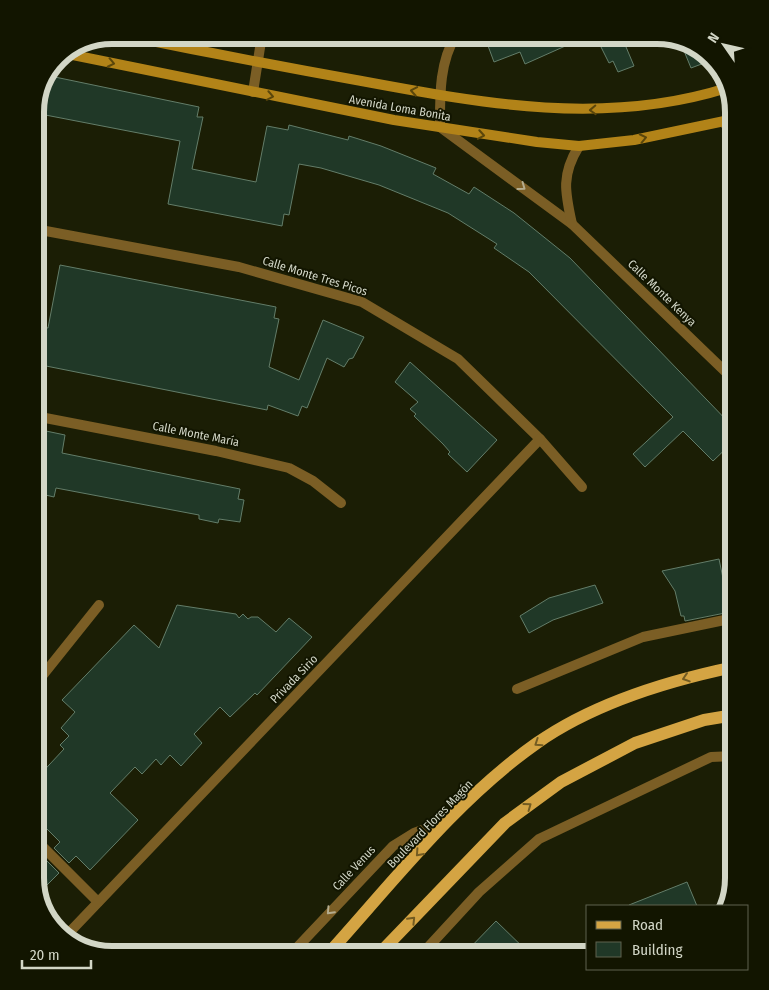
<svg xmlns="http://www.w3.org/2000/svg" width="769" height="990" font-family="'Fira Sans Condensed',sans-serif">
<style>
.building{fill:#203827;stroke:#637d69}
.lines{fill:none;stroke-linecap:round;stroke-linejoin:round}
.minor{stroke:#7b5e25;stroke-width:10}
.secondary{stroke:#b28318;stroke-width:10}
.primary{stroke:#d4a443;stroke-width:12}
.oneway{stroke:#5a460b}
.oneway2{stroke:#b4ac8e}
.oneway3{stroke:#735c22}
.labels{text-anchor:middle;stroke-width:4;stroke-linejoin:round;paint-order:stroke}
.street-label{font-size:12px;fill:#d2d6c6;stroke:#121500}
.rim{fill:none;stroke:#d2d6c6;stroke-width:6}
</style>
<rect width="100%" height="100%" fill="#1b1e05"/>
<g class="building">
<path d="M 484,35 L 590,35 L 525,64 L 520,52 L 494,62 Z"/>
<path d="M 595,35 L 621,35 L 634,66 L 618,72 L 613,61 L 609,63 Z"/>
<path d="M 680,41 L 695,45 L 703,52 L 707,62 L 691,68 Z"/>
<path d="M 50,76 L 199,107 L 197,117 L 203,117 L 192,169 L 256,182 L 267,126 L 288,130 L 289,125 L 348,140 L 349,136 L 381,146 L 436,168 L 433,174 L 469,194 L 474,187 L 514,213 L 570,258 L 734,428 L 734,441 L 713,461 L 683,431 L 645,467 L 633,454 L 673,417 L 529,272 L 494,248 L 497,244 L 448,213 L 379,185 L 321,168 L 299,164 L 289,215 L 284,214 L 282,226 L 168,204 L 180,141 L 35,113 L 35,107 Z"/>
<path d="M 60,265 L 276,307 L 274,318 L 279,319 L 269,367 L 299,380 L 323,320 L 364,337 L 353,358 L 349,359 L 344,367 L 327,358 L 307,408 L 302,406 L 298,416 L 268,405 L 267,410 L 41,365 L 43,354 L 35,353 L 35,326 L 48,328 Z"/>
<path d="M 410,362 L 497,440 L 467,472 L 448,454 L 450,452 L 443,444 L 414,416 L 416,414 L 410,409 L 418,402 L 395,382 Z"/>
<path d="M 46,431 L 65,435 L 62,453 L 240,489 L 238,499 L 244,500 L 240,522 L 219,519 L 218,523 L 199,519 L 199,515 L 56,488 L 54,497 L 37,493 L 46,449 L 42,449 Z"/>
<path d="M 719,559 L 730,612 L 685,621 L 684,616 L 681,616 L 675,591 L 662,571 Z"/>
<path d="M 595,585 L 603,603 L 553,620 L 529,633 L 520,616 L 549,598 Z"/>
<path d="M 177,605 L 236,614 L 239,618 L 243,614 L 248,619 L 251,617 L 258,617 L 276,632 L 289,618 L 312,637 L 257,695 L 255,693 L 230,717 L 220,707 L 194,734 L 202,743 L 181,766 L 170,755 L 161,765 L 156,759 L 142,774 L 135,767 L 110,793 L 138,820 L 90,870 L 76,856 L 69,863 L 54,848 L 60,842 L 35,817 L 35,780 L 64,749 L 60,745 L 69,736 L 61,728 L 75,712 L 62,700 L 134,625 L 159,648 Z"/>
<path d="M 44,858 L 59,873 L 39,893 L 35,878 L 35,867 Z"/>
<path d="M 687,882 L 697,906 L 629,906 L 629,905 Z"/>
<path d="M 496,921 L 531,955 L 463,955 Z"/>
</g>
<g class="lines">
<g class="minor">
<path d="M 456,35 C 439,63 440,96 440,127 L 572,224 L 734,380"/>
<path d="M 253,92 L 262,35"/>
<path d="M 723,122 L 734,133"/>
<path d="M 572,224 C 565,192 561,175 579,146"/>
<path d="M 35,229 L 239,267 L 362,302 L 458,359 L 540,439 L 582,487"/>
<path d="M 35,416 L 216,451 L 289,468 L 313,481 L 341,503"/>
<path d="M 35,685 L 99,605"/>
<path d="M 517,689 L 643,637 L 734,618"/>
<path d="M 35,839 L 98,902"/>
<path d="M 65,937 L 540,439"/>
<path d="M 290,955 L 393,846 L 414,833 L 447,821"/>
<path d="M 421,955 L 479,892 L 539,839 L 711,757 L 734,756"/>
</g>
<g class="secondary">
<path d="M 122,35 C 200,51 278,66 356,80 C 480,103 603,127 727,88"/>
<path d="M 63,53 L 394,120 L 537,142 L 579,146 L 634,140 L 734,119"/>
</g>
<g class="primary">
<path d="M 327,955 C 393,882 456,800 537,743 C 594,703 667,681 734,667"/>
<path d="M 378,955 L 505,823 L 561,782 L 635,743 L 704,720 L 734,715"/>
</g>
</g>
<defs><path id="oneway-chevron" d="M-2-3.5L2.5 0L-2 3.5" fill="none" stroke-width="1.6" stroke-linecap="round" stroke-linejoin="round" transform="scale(1.25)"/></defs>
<g class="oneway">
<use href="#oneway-chevron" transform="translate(111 63) rotate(12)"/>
<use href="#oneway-chevron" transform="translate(414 91) rotate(-170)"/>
<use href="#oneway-chevron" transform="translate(270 96) rotate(11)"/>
<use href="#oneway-chevron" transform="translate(593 110) rotate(178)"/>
<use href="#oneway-chevron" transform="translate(481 135) rotate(10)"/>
<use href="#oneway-chevron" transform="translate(643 138) rotate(-12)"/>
</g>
<g class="oneway2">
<use href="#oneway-chevron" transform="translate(522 187) rotate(36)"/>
<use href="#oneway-chevron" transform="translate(330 911) rotate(133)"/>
</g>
<g class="oneway3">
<use href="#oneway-chevron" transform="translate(686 678) rotate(162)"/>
<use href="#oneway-chevron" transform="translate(538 743) rotate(146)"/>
<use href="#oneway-chevron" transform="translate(528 806) rotate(-36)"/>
<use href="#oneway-chevron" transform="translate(419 853) rotate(132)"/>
<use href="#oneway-chevron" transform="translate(412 920) rotate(-46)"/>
</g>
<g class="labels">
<g class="street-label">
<text transform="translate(400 108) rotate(10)" y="4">Avenida Loma Bonita</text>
<text transform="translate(315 276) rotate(17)" y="4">Calle Monte Tres Picos</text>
<text transform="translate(662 293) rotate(44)" y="4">Calle Monte Kenya</text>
<text transform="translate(196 434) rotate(11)" y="4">Calle Monte María</text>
<text transform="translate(294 679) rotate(-46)" y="4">Privada Sirio</text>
<text transform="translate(430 824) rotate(-46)" y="4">Boulevard Flores Magón</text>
<text transform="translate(354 868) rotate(-47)" y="4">Calle Venus</text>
</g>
</g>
<path d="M0 0H769V990H0ZM112 44H657A68 68 0 0 1 725 112V878A68 68 0 0 1 657 946H112A68 68 0 0 1 44 878V112A68 68 0 0 1 112 44Z" fill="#121500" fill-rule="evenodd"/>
<path class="rim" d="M112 44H657A68 68 0 0 1 725 112V878A68 68 0 0 1 657 946H112A68 68 0 0 1 44 878V112A68 68 0 0 1 112 44Z"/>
<rect x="586" y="905" width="162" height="65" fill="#121500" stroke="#5f624f"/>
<rect x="596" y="921" width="25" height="8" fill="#d4a443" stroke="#5f624f"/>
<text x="632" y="930" font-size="15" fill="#d2d6c6">Road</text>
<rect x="596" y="942" width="25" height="15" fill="#203827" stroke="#5f624f"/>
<text x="632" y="955" font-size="15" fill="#d2d6c6">Building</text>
<g transform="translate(724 45) rotate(304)" stroke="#121500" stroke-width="4" paint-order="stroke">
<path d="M0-4L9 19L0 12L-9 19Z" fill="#d2d6c6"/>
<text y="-8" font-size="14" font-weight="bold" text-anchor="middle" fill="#d2d6c6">N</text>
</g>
<path d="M22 960v8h69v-8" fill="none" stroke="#d2d6c6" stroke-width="2.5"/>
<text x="30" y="960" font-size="15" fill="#d2d6c6" stroke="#121500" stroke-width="4" paint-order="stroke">20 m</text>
</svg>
